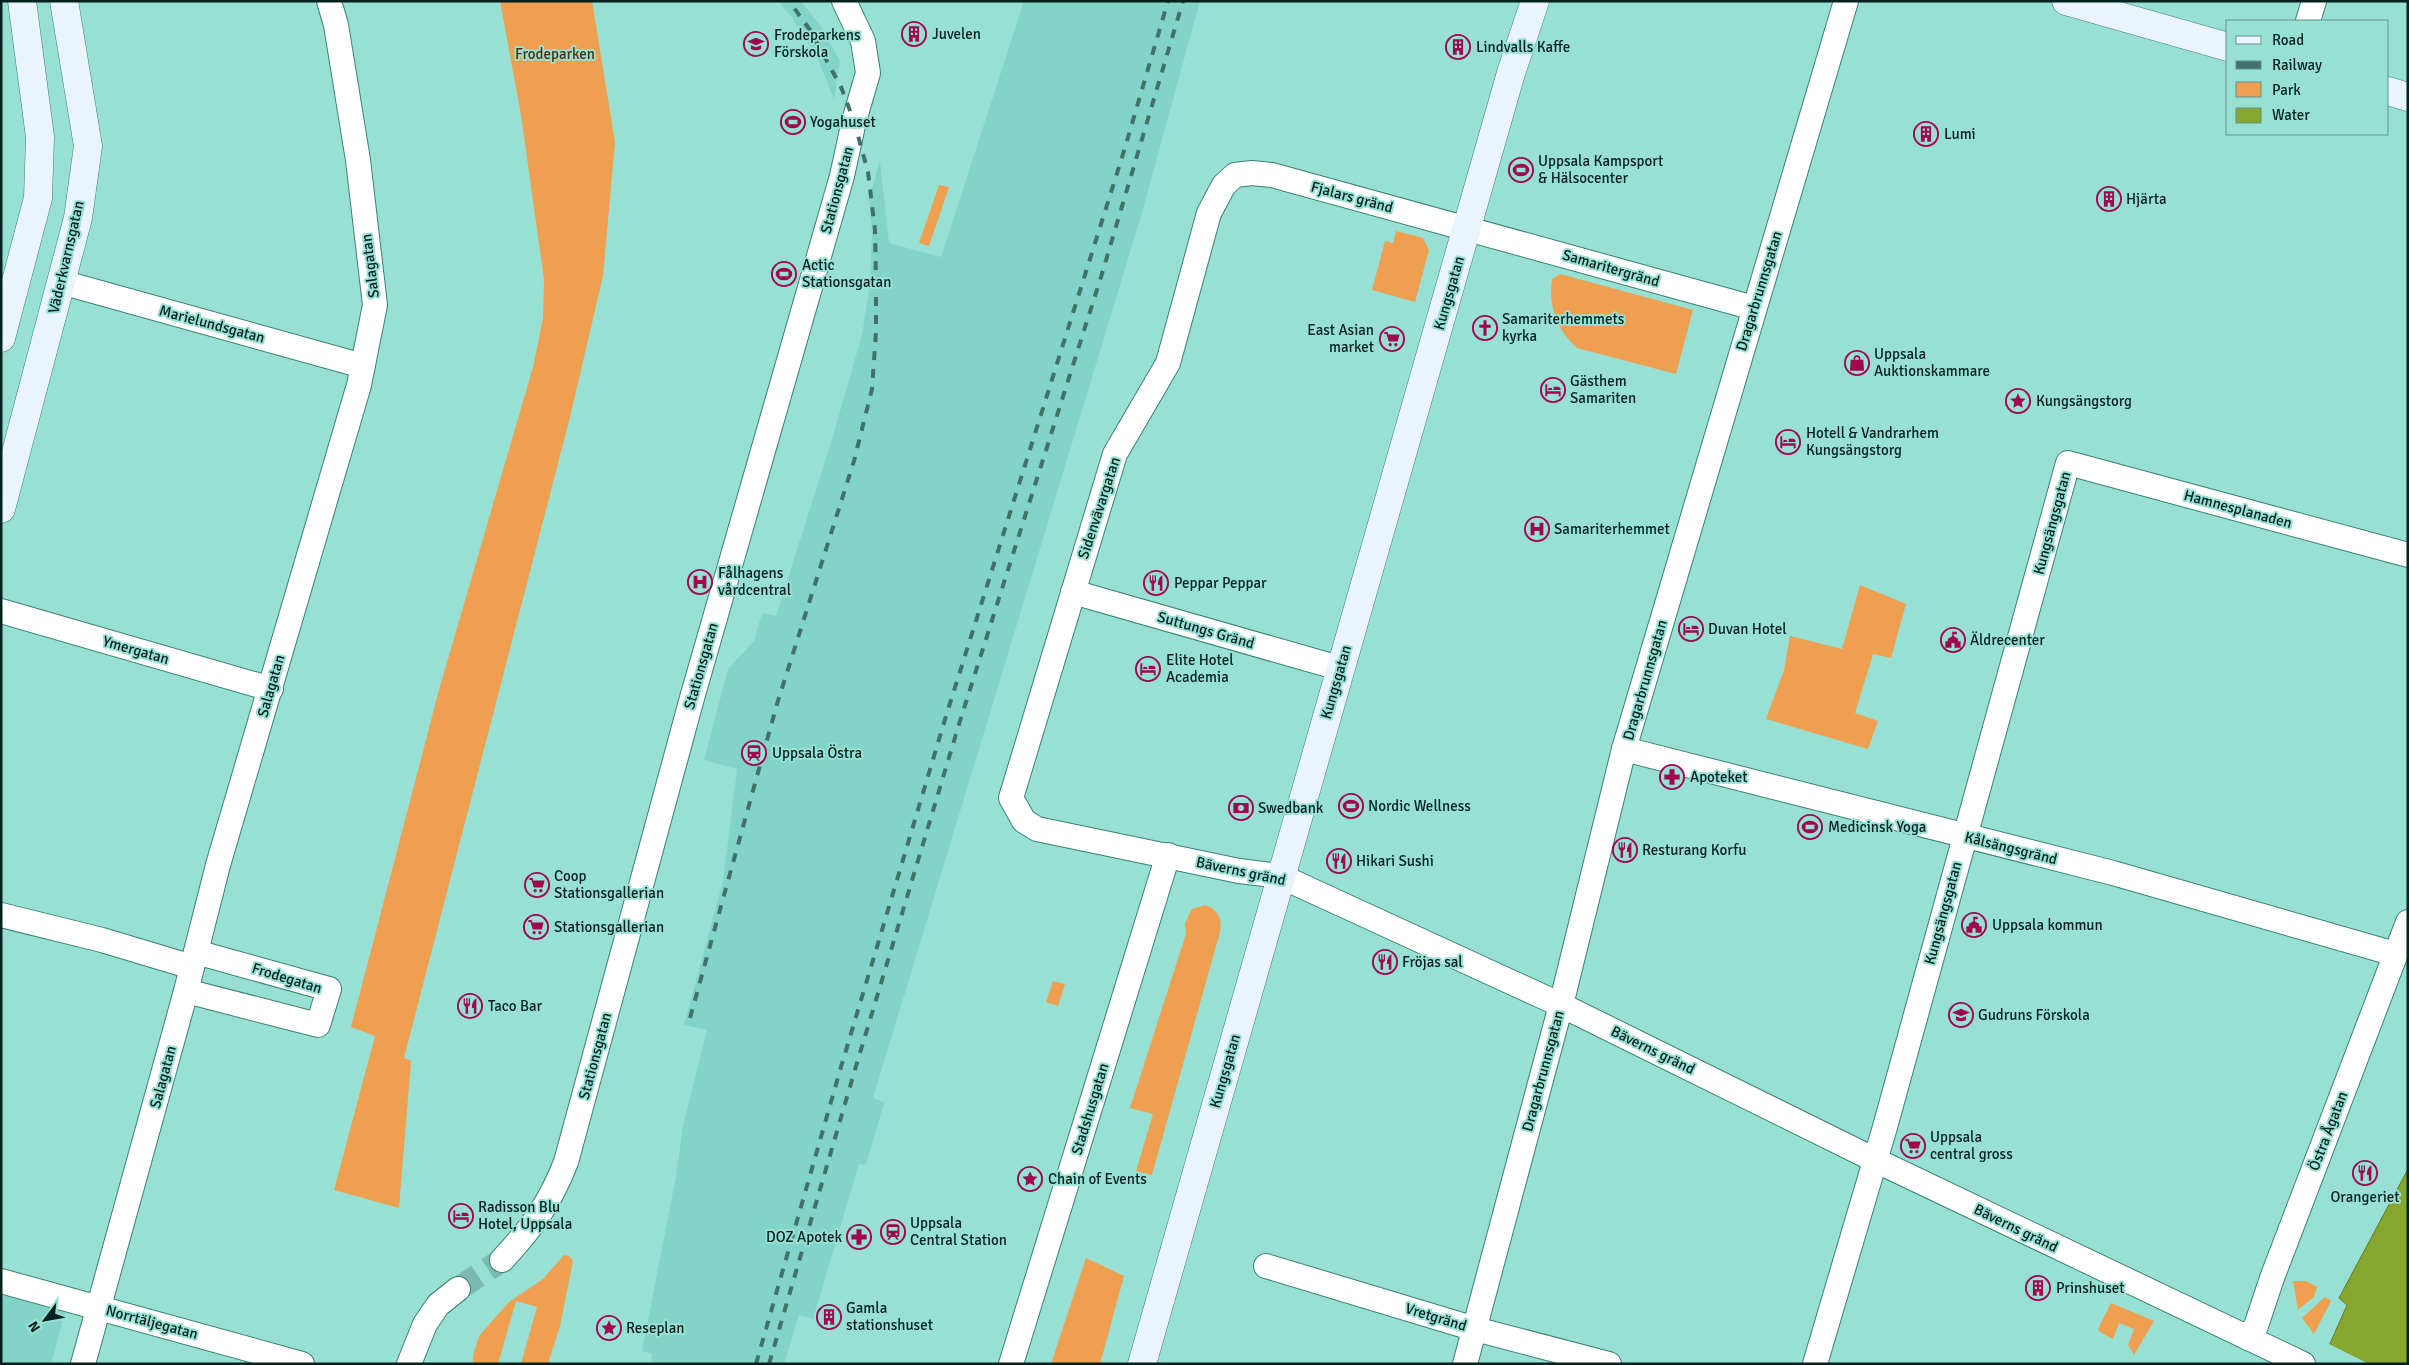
<svg xmlns="http://www.w3.org/2000/svg" width="2409" height="1365" font-family="Signika,sans-serif">
<style>
.built{fill:#83d4c8}
.green{fill:#ee9f50}
.water{fill:#86a62e;stroke:#5f7e29}
.pier{fill:#99e0d4}
.lines{fill:none;stroke-linecap:round;stroke-linejoin:round}
.street-tunnel{stroke:#7bbaaf;stroke-width:24;stroke-dasharray:24 12;stroke-linecap:butt}
.street-casing{stroke:#3a8077;stroke-width:26}
.secondary-casing{stroke:#3a8077;stroke-width:29}
.street{stroke:#fff;stroke-width:24}
.secondary{stroke:#eaf4fd;stroke-width:28}
.rail{stroke:#417169;stroke-width:4;stroke-dasharray:9 9;stroke-linecap:butt}
.labels{text-anchor:middle;stroke-width:4;stroke-linejoin:round;paint-order:stroke}
.poi-label{font-size:15px;fill:#03211d;stroke:#99e0d4;text-anchor:start}
.park-label{font-size:15px;fill:#4f2d05;stroke:#99e0d4}
.street-label{font-size:15px;fill:#03211d;stroke:#99e0d4}
</style>
<rect width="100%" height="100%" fill="#99e0d4"/>
<g class="built">
<path d="M 778,1 L 801,1 L 820,25 L 840,61 L 834,99 L 819,62 L 793,19 Z"/>
<path d="M 1024,1 L 1200,1 L 1142,213 L 873,1098 L 885,1102 L 882,1110 L 866,1165 L 859,1164 L 813,1319 L 799,1315 L 784,1364 L 651,1364 L 652,1354 L 642,1351 L 676,1176 L 683,1126 L 707,1030 L 684,1025 L 723,881 L 737,769 L 704,760 L 728,669 L 754,641 L 762,613 L 776,616 L 832,439 L 862,335 L 870,284 L 872,231 L 869,198 L 880,161 L 889,243 L 941,257 Z"/>
<path d="M 1,1292 L 66,1309 L 51,1364 L 1,1364 Z"/>
</g>
<g class="green">
<path d="M 500,1 L 592,1 L 615,142 L 603,276 L 570,417 L 404,1058 L 411,1061 L 399,1208 L 334,1190 L 375,1036 L 351,1027 L 439,690 L 533,367 L 543,318 L 544,279 L 521,115 Z"/>
<path d="M 939,185 L 949,187 L 929,246 L 919,243 Z"/>
<path d="M 1396,231 L 1423,238 L 1429,250 L 1415,302 L 1372,290 L 1385,241 L 1393,243 Z"/>
<path d="M 1560,274 L 1693,310 L 1676,374 L 1577,348 C 1557,330 1548,306 1552,279 Z"/>
<path d="M 1860,585 L 1906,604 L 1891,658 L 1873,654 L 1855,713 L 1878,721 L 1868,749 L 1766,719 L 1784,670 L 1790,636 L 1842,649 Z"/>
<path d="M 1205,905 C 1219,910 1222,919 1220,932 L 1152,1175 L 1136,1171 L 1153,1114 L 1130,1108 L 1186,934 L 1185,923 L 1192,909 Z"/>
<path d="M 1053,981 L 1065,984 L 1058,1006 L 1046,1002 Z"/>
<path d="M 564,1255 L 569,1256 L 573,1261 L 560,1326 L 548,1364 L 521,1364 L 537,1307 L 516,1301 L 498,1364 L 473,1364 L 473,1356 L 479,1336 L 509,1302 L 543,1279 Z"/>
<path d="M 1086,1258 L 1124,1276 L 1100,1364 L 1051,1364 Z"/>
<path d="M 2293,1281 L 2306,1281 L 2317,1287 L 2314,1297 L 2298,1310 Z"/>
<path d="M 2325,1297 L 2331,1301 L 2314,1334 L 2302,1318 Z"/>
<path d="M 2111,1303 L 2154,1321 L 2134,1355 L 2128,1345 L 2134,1329 L 2119,1323 L 2113,1339 L 2100,1332 L 2098,1329 Z"/>
</g>
<path class="water" d="M 2408,1169 L 2408,1364 L 2321,1364 L 2347,1305 L 2339,1298 Z"/>
<path class="pier" d="M 2327,1343 L 2369,1364 L 2318,1364 Z"/>
<g class="lines">
<path class="street-tunnel" d="M 458,1289 L 502,1260"/>
<defs>
<g id="street">
<path d="M 2308,21 L 2314,1"/>
<path d="M 61,282 L 363,366"/>
<path d="M 1754,308 L 1272,175 L 1252,173 L 1235,175 L 1224,185 L 1209,213 L 1168,363 L 1115,454 L 1011,798 L 1024,821 L 1037,829 L 1239,871 L 1280,876 L 1561,1005 L 1875,1160 L 2303,1364"/>
<path d="M 1073,592 L 1339,668"/>
<path d="M 1,611 L 271,689"/>
<path d="M 1624,749 L 2113,873 L 2395,954"/>
<path d="M 1,915 L 102,940 L 192,967"/>
<path d="M 186,991 L 318,1025 L 329,989 L 196,952"/>
<path d="M 502,1260 C 532,1228 550,1203 566,1162 L 692,698 L 842,176 L 854,121 L 868,73 L 863,41 L 844,1"/>
<path d="M 1266,1266 L 1475,1329 L 1609,1364"/>
<path d="M 1,1281 L 302,1364"/>
<path d="M 2248,1338 L 2256,1326 L 2272,1278 L 2408,922"/>
<path d="M 83,1364 L 186,991 L 218,865 L 359,385 L 375,305 L 358,160 L 336,25 L 329,1"/>
<path d="M 409,1364 L 425,1324 L 438,1305 L 458,1289"/>
<path d="M 1011,1364 L 1168,855"/>
<path d="M 1465,1364 L 1561,1005 L 1624,749 L 1846,1"/>
<path d="M 1815,1364 L 1885,1127 L 2068,463 L 2408,555"/>
</g>
<g id="secondary">
<path d="M 2066,1 L 2228,47"/>
<path d="M 2388,91 L 2408,97"/>
<path d="M 1,338 L 38,198 L 40,137 L 22,1"/>
<path d="M 1,509 L 78,218 L 88,146 L 64,1"/>
<path d="M 1142,1364 L 1511,73 L 1535,1"/>
</g>
</defs>
<use href="#street" class="street-casing"/>
<use href="#secondary" class="secondary-casing"/>
<use href="#street" class="street"/>
<use href="#secondary" class="secondary"/>
<g class="rail">
<path d="M 690,1018 L 777,704 L 854,461 L 872,389 L 876,332 L 876,280 L 875,230 L 868,172 L 854,121 L 841,87 L 810,30 L 789,1"/>
<path d="M 756,1364 L 841,1067 L 946,716 L 1124,151 L 1168,1"/>
<path d="M 769,1364 L 854,1073 L 960,721 L 1101,277 L 1183,1"/>
</g>
</g>
<defs>
<symbol id="building-ring" viewBox="-11 -11 22 22"><circle r="9.5" fill="#99e0d4" stroke="#a0084d" stroke-width="1.5"/><path d="M-4-6H4V6H1V3H-1V6H-4ZM-2.5-4.3h1.7v1.8h-1.7ZM.8-4.3h1.7v1.8H.8ZM-2.5-1h1.7V.8h-1.7ZM.8-1h1.7V.8H.8Z" fill="#a0084d"/></symbol>
<symbol id="school-ring" viewBox="-11 -11 22 22"><circle r="9.5" fill="#99e0d4" stroke="#a0084d" stroke-width="1.5"/><path d="M0-5L7-2L0 1L-7-2ZM-4 1L0 2.5L4 1V4Q0 6-4 4Z" fill="#a0084d"/></symbol>
<symbol id="stadium-ring" viewBox="-11 -11 22 22"><circle r="9.5" fill="#99e0d4" stroke="#a0084d" stroke-width="1.5"/><path d="M0-5a6.5 5 0 1 0 0 10a6.5 5 0 1 0 0-10ZM-3.5-1.8h7v3.6h-7Z" fill="#a0084d"/></symbol>
<symbol id="church-ring" viewBox="-11 -11 22 22"><circle r="9.5" fill="#99e0d4" stroke="#a0084d" stroke-width="1.5"/><path d="M-1.2-6h2.4v3.5h3.3v2.4h-3.3V6h-2.4V-.1h-3.3v-2.4h3.3Z" fill="#a0084d"/></symbol>
<symbol id="supermarket-ring" viewBox="-11 -11 22 22"><circle r="9.5" fill="#99e0d4" stroke="#a0084d" stroke-width="1.5"/><path d="M-6-5.5h2.5l.6 2H6L4.5 2H-2.5L-4.4-4H-6ZM-1.5 3.2a1.3 1.3 0 1 0 .1 0ZM3 3.2a1.3 1.3 0 1 0 .1 0Z" fill="#a0084d"/></symbol>
<symbol id="shop-ring" viewBox="-11 -11 22 22"><circle r="9.5" fill="#99e0d4" stroke="#a0084d" stroke-width="1.5"/><path d="M-5-2.5h2.3a2.7 3.5 0 0 1 5.4 0H5L5.5 6h-11ZM-1.5-2.5h3a1.5 2.3 0 0 0-3 0Z" fill="#a0084d"/></symbol>
<symbol id="hotel-ring" viewBox="-11 -11 22 22"><circle r="9.5" fill="#99e0d4" stroke="#a0084d" stroke-width="1.5"/><path d="M-6-4.5h1.5V1H6V5H4.5V3h-9V5H-6ZM-4 0a1.8 1.8 0 1 1 3.6 0ZM.5 0V-2.5h3Q6-2.5 6 0Z" fill="#a0084d"/></symbol>
<symbol id="sight-ring" viewBox="-11 -11 22 22"><circle r="9.5" fill="#99e0d4" stroke="#a0084d" stroke-width="1.5"/><path d="M0-6L1.8-2.2L6-1.7L2.9 1.2L3.7 5.4L0 3.3L-3.7 5.4L-2.9 1.2L-6-1.7L-1.8-2.2Z" fill="#a0084d"/></symbol>
<symbol id="hospital-ring" viewBox="-11 -11 22 22"><circle r="9.5" fill="#99e0d4" stroke="#a0084d" stroke-width="1.5"/><path d="M-5-5h3v3.5h4V-5h3V5h-3V1.5h-4V5h-3Z" fill="#a0084d"/></symbol>
<symbol id="restaurant-ring" viewBox="-11 -11 22 22"><circle r="9.5" fill="#99e0d4" stroke="#a0084d" stroke-width="1.5"/><path d="M-5-6h1v4h1v-4h1v4h1v-4h1v5L-1.5 .5V6h-2V.5L-5-1ZM5-6V6H3V1.5H1.5Q1.5-4 5-6Z" fill="#a0084d"/></symbol>
<symbol id="civic-ring" viewBox="-11 -11 22 22"><circle r="9.5" fill="#99e0d4" stroke="#a0084d" stroke-width="1.5"/><path d="M-.6-6.5H3V-4.5H.6V-3L4-1V1h2V6H-6V1h2V-1L-.6-3ZM-1.2 2.5V6h2.4V2.5Z" fill="#a0084d"/></symbol>
<symbol id="station-ring" viewBox="-11 -11 22 22"><circle r="9.5" fill="#99e0d4" stroke="#a0084d" stroke-width="1.5"/><path d="M-3-6H3Q5-6 5-4V2Q5 4 3 4L4.5 6H3L1.5 4h-3L-3 6H-4.5L-3 4Q-5 4-5 2V-4Q-5-6-3-6ZM-3.5-4v3h7v-3ZM-3.5 1v1.5H-2V1ZM2 1v1.5H3.5V1Z" fill="#a0084d"/></symbol>
<symbol id="pharmacy-ring" viewBox="-11 -11 22 22"><circle r="9.5" fill="#99e0d4" stroke="#a0084d" stroke-width="1.5"/><path d="M-2-6h4v4h4v4h-4v4h-4v-4h-4v-4h4Z" fill="#a0084d"/></symbol>
<symbol id="bank-ring" viewBox="-11 -11 22 22"><circle r="9.5" fill="#99e0d4" stroke="#a0084d" stroke-width="1.5"/><path d="M-6-4H6V4H-6ZM0-2.3a2.3 2.3 0 1 0 0 4.6a2.3 2.3 0 1 0 0-4.6Z" fill="#a0084d"/></symbol>
</defs>
<g fill-rule="evenodd">
<use href="#building-ring" x="900" y="20" width="28" height="28"/>
<use href="#school-ring" x="742" y="30" width="28" height="28"/>
<use href="#building-ring" x="1444" y="33" width="28" height="28"/>
<use href="#stadium-ring" x="779" y="108" width="28" height="28"/>
<use href="#building-ring" x="1912" y="120" width="28" height="28"/>
<use href="#stadium-ring" x="1507" y="156" width="28" height="28"/>
<use href="#building-ring" x="2095" y="185" width="28" height="28"/>
<use href="#stadium-ring" x="770" y="260" width="28" height="28"/>
<use href="#church-ring" x="1471" y="314" width="28" height="28"/>
<use href="#supermarket-ring" x="1378" y="325" width="28" height="28"/>
<use href="#shop-ring" x="1843" y="349" width="28" height="28"/>
<use href="#hotel-ring" x="1539" y="376" width="28" height="28"/>
<use href="#sight-ring" x="2004" y="387" width="28" height="28"/>
<use href="#hotel-ring" x="1774" y="428" width="28" height="28"/>
<use href="#hospital-ring" x="1523" y="515" width="28" height="28"/>
<use href="#hospital-ring" x="686" y="568" width="28" height="28"/>
<use href="#restaurant-ring" x="1142" y="569" width="28" height="28"/>
<use href="#hotel-ring" x="1677" y="615" width="28" height="28"/>
<use href="#civic-ring" x="1939" y="626" width="28" height="28"/>
<use href="#hotel-ring" x="1134" y="655" width="28" height="28"/>
<use href="#station-ring" x="740" y="739" width="28" height="28"/>
<use href="#pharmacy-ring" x="1658" y="763" width="28" height="28"/>
<use href="#stadium-ring" x="1337" y="792" width="28" height="28"/>
<use href="#bank-ring" x="1227" y="794" width="28" height="28"/>
<use href="#stadium-ring" x="1796" y="813" width="28" height="28"/>
<use href="#restaurant-ring" x="1611" y="836" width="28" height="28"/>
<use href="#restaurant-ring" x="1325" y="847" width="28" height="28"/>
<use href="#supermarket-ring" x="523" y="871" width="28" height="28"/>
<use href="#civic-ring" x="1960" y="911" width="28" height="28"/>
<use href="#supermarket-ring" x="522" y="913" width="28" height="28"/>
<use href="#restaurant-ring" x="1371" y="948" width="28" height="28"/>
<use href="#restaurant-ring" x="456" y="992" width="28" height="28"/>
<use href="#school-ring" x="1947" y="1001" width="28" height="28"/>
<use href="#supermarket-ring" x="1899" y="1132" width="28" height="28"/>
<use href="#restaurant-ring" x="2351" y="1159" width="28" height="28"/>
<use href="#sight-ring" x="1016" y="1165" width="28" height="28"/>
<use href="#hotel-ring" x="447" y="1202" width="28" height="28"/>
<use href="#station-ring" x="879" y="1218" width="28" height="28"/>
<use href="#pharmacy-ring" x="845" y="1223" width="28" height="28"/>
<use href="#building-ring" x="2024" y="1274" width="28" height="28"/>
<use href="#building-ring" x="815" y="1303" width="28" height="28"/>
<use href="#sight-ring" x="595" y="1314" width="28" height="28"/>
</g>
<g class="labels">
<g class="poi-label">
<text x="932" y="39">Juvelen</text>
<text x="774" y="40">Frodeparkens<tspan x="774" dy="17">Förskola</tspan></text>
<text x="1476" y="52">Lindvalls Kaffe</text>
<text x="810" y="127">Yogahuset</text>
<text x="1944" y="139">Lumi</text>
<text x="1538" y="166">Uppsala Kampsport<tspan x="1538" dy="17">&amp; Hälsocenter</tspan></text>
<text x="2126" y="204">Hjärta</text>
<text x="802" y="270">Actic<tspan x="802" dy="17">Stationsgatan</tspan></text>
<text x="1502" y="324">Samariterhemmets<tspan x="1502" dy="17">kyrka</tspan></text>
<text x="1374" y="335" text-anchor="end">East Asian<tspan x="1374" dy="17">market</tspan></text>
<text x="1874" y="359">Uppsala<tspan x="1874" dy="17">Auktionskammare</tspan></text>
<text x="1570" y="386">Gästhem<tspan x="1570" dy="17">Samariten</tspan></text>
<text x="2036" y="406">Kungsängstorg</text>
<text x="1806" y="438">Hotell &amp; Vandrarhem<tspan x="1806" dy="17">Kungsängstorg</tspan></text>
<text x="1554" y="534">Samariterhemmet</text>
<text x="718" y="578">Fålhagens<tspan x="718" dy="17">vårdcentral</tspan></text>
<text x="1174" y="588">Peppar Peppar</text>
<text x="1708" y="634">Duvan Hotel</text>
<text x="1970" y="645">Äldrecenter</text>
<text x="1166" y="665">Elite Hotel<tspan x="1166" dy="17">Academia</tspan></text>
<text x="772" y="758">Uppsala Östra</text>
<text x="1690" y="782">Apoteket</text>
<text x="1368" y="811">Nordic Wellness</text>
<text x="1258" y="813">Swedbank</text>
<text x="1828" y="832">Medicinsk Yoga</text>
<text x="1642" y="855">Resturang Korfu</text>
<text x="1356" y="866">Hikari Sushi</text>
<text x="554" y="881">Coop<tspan x="554" dy="17">Stationsgallerian</tspan></text>
<text x="1992" y="930">Uppsala kommun</text>
<text x="554" y="932">Stationsgallerian</text>
<text x="1402" y="967">Fröjas sal</text>
<text x="488" y="1011">Taco Bar</text>
<text x="1978" y="1020">Gudruns Förskola</text>
<text x="1930" y="1142">Uppsala<tspan x="1930" dy="17">central gross</tspan></text>
<text x="1048" y="1184">Chain of Events</text>
<text x="2365" y="1202" text-anchor="middle">Orangeriet</text>
<text x="478" y="1212">Radisson Blu<tspan x="478" dy="17">Hotel, Uppsala</tspan></text>
<text x="910" y="1228">Uppsala<tspan x="910" dy="17">Central Station</tspan></text>
<text x="842" y="1242" text-anchor="end">DOZ Apotek</text>
<text x="2056" y="1293">Prinshuset</text>
<text x="846" y="1313">Gamla<tspan x="846" dy="17">stationshuset</tspan></text>
<text x="626" y="1333">Reseplan</text>
</g>
<g class="park-label">
<text x="555" y="59">Frodeparken</text>
</g>
<g class="street-label">
<text transform="translate(837 190) rotate(-75)" y="5">Stationsgatan</text>
<text transform="translate(1352 197) rotate(15)" y="5">Fjalars gränd</text>
<text transform="translate(66 257) rotate(-77)" y="5">Väderkvarnsgatan</text>
<text transform="translate(370 266) rotate(-97)" y="5">Salagatan</text>
<text transform="translate(1611 268) rotate(16)" y="5">Samaritergränd</text>
<text transform="translate(1759 291) rotate(-73)" y="5">Dragarbrunnsgatan</text>
<text transform="translate(1449 293) rotate(-74)" y="5">Kungsgatan</text>
<text transform="translate(212 324) rotate(15)" y="5">Marielundsgatan</text>
<text transform="translate(1099 508) rotate(-72)" y="5">Sidenvävargatan</text>
<text transform="translate(2238 509) rotate(15)" y="5">Hamnesplanaden</text>
<text transform="translate(2052 523) rotate(-75)" y="5">Kungsängsgatan</text>
<text transform="translate(1206 630) rotate(16)" y="5">Suttungs Gränd</text>
<text transform="translate(136 650) rotate(16)" y="5">Ymergatan</text>
<text transform="translate(701 666) rotate(-74)" y="5">Stationsgatan</text>
<text transform="translate(1645 680) rotate(-74)" y="5">Dragarbrunnsgatan</text>
<text transform="translate(1336 682) rotate(-74)" y="5">Kungsgatan</text>
<text transform="translate(271 686) rotate(-74)" y="5">Salagatan</text>
<text transform="translate(2011 848) rotate(14)" y="5">Kålsängsgränd</text>
<text transform="translate(1241 871) rotate(12)" y="5">Bäverns gränd</text>
<text transform="translate(1943 913) rotate(-75)" y="5">Kungsängsgatan</text>
<text transform="translate(287 978) rotate(17)" y="5">Frodegatan</text>
<text transform="translate(1653 1050) rotate(26)" y="5">Bäverns gränd</text>
<text transform="translate(595 1056) rotate(-75)" y="5">Stationsgatan</text>
<text transform="translate(1225 1071) rotate(-74)" y="5">Kungsgatan</text>
<text transform="translate(1543 1071) rotate(-75)" y="5">Dragarbrunnsgatan</text>
<text transform="translate(163 1077) rotate(-75)" y="5">Salagatan</text>
<text transform="translate(1090 1109) rotate(-73)" y="5">Stadshusgatan</text>
<text transform="translate(2328 1131) rotate(-69)" y="5">Östra Ågatan</text>
<text transform="translate(2016 1228) rotate(26)" y="5">Bäverns gränd</text>
<text transform="translate(1436 1317) rotate(17)" y="5">Vretgränd</text>
<text transform="translate(152 1322) rotate(15)" y="5">Norrtäljegatan</text>
</g>
</g>
<rect width="2409" height="1365" fill="none" stroke="#03211d" stroke-width="5"/>
<rect x="2226" y="20" width="162" height="115" fill="#99e0d4" stroke="#5d948b"/>
<rect x="2236" y="36" width="25" height="8" fill="#eaf4fd" stroke="#5d948b"/>
<text x="2272" y="45" font-size="15" fill="#03211d">Road</text>
<rect x="2236" y="61" width="25" height="8" fill="#417169" stroke="#5d948b"/>
<text x="2272" y="70" font-size="15" fill="#03211d">Railway</text>
<rect x="2236" y="82" width="25" height="15" fill="#ee9f50" stroke="#5d948b"/>
<text x="2272" y="95" font-size="15" fill="#03211d">Park</text>
<rect x="2236" y="108" width="25" height="15" fill="#86a62e" stroke="#5d948b"/>
<text x="2272" y="120" font-size="15" fill="#03211d">Water</text>
<g transform="translate(45 1320) rotate(238)" stroke="#99e0d4" stroke-width="4" paint-order="stroke">
<path d="M0-4L9 19L0 12L-9 19Z" fill="#03211d"/>
<text y="-8" font-size="14" font-weight="bold" text-anchor="middle" fill="#03211d">N</text>
</g>
</svg>
